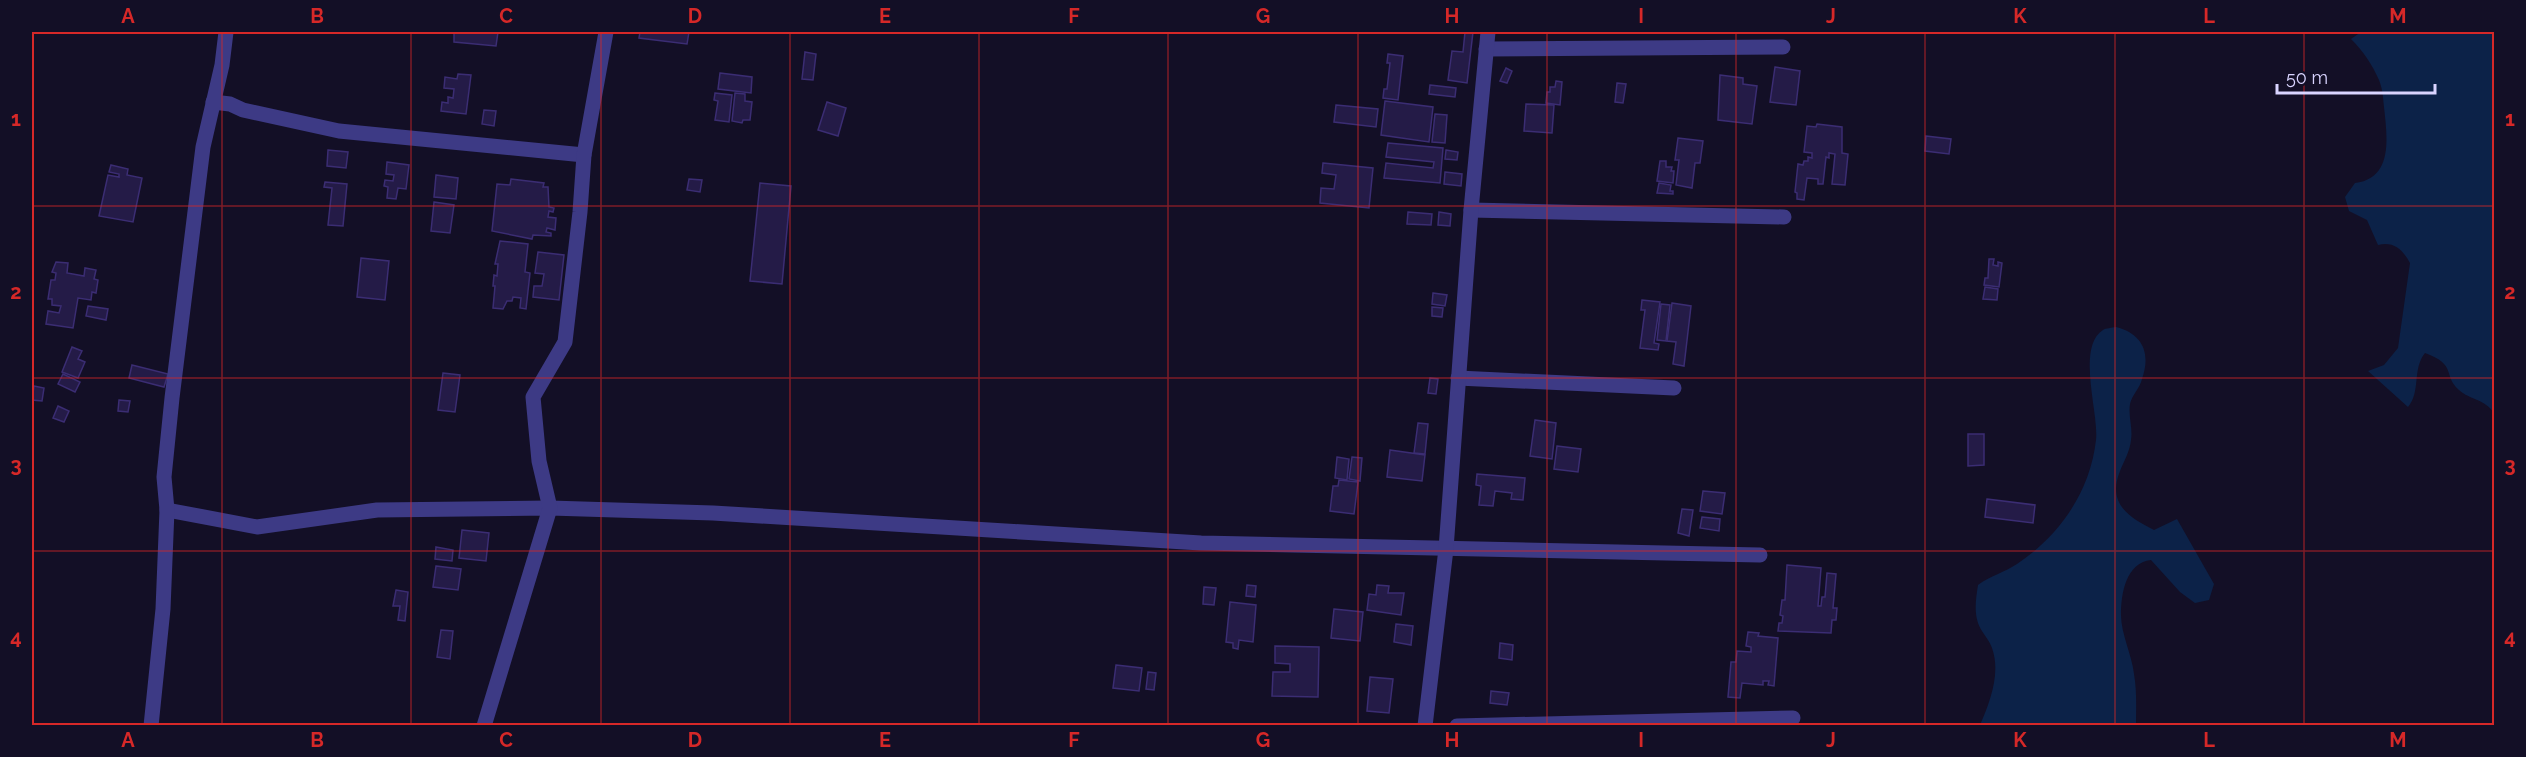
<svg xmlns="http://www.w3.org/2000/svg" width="2526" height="757" font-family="Raleway,sans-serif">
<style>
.water{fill:#0c2248}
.building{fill:#241b47;stroke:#3b2d73;stroke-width:1.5}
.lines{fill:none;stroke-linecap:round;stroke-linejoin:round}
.street{stroke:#3d3a85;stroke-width:15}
.grid{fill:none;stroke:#d62828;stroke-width:1.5;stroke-opacity:0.55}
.neatline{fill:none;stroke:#d62828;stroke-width:2}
.grid-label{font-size:20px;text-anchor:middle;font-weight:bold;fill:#d62828}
</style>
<rect width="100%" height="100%" fill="#130f26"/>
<g class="water">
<path d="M 2361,32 L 2494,32 L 2494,413 C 2485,399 2470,400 2459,390 C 2442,375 2458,365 2425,353 C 2412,369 2421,392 2408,407 L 2368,371 L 2384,365 L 2398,348 L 2410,263 C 2403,250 2394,241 2378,245 L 2367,220 L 2349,211 L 2345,197 L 2355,183 C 2394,178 2387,136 2384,107 C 2383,98 2383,90 2379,80 C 2372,64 2363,51 2351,39 Z"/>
<path d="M 2116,327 C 2143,334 2151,353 2142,379 C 2140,388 2132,395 2130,404 C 2128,416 2133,428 2131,440 C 2130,451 2124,461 2120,471 C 2107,503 2128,517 2154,530 L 2177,519 L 2214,584 L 2209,600 L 2195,603 L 2180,592 L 2151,560 C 2126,563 2121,593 2121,615 C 2121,634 2132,655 2134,674 C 2137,691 2136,709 2136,725 L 1980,725 C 1990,702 2001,673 1992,648 C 1989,639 1981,632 1978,623 C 1974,611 1976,598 1978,585 C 1990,576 2005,572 2017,564 C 2060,535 2090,492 2096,440 C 2099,413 2076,347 2103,330 C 2106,328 2112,328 2116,327 Z"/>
</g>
<g class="building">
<path d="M 454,32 L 498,32 L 496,46 L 454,42 Z"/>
<path d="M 640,32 L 689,32 L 687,44 L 639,38 Z"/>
<path d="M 1465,32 L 1473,32 L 1467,83 L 1448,80 L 1452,51 L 1463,52 Z"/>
<path d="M 805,52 L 816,54 L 813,80 L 802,79 Z"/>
<path d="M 1388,54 L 1403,56 L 1398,100 L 1383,98 L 1384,89 L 1387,89 L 1390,63 L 1387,63 Z"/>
<path d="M 1775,67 L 1800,71 L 1796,105 L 1770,102 Z"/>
<path d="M 1506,68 L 1512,71 L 1507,83 L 1500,81 Z"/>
<path d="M 720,73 L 752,77 L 751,93 L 718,89 Z"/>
<path d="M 458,74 L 471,75 L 466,114 L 441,111 L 442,102 L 448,103 L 448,97 L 453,98 L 454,89 L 444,88 L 445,77 L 457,79 Z"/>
<path d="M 1720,75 L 1743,78 L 1743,84 L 1757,86 L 1752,124 L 1718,120 Z"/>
<path d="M 1556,81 L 1562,82 L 1560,105 L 1546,103 L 1547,92 L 1550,92 L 1550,87 L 1555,87 Z"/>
<path d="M 1617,83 L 1626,84 L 1623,103 L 1615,102 Z"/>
<path d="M 1430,85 L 1456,88 L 1455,97 L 1429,94 Z"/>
<path d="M 715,93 L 732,95 L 729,122 L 715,120 L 718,101 L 714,100 Z"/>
<path d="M 735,93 L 745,94 L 745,101 L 752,102 L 750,120 L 743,120 L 742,123 L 732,121 Z"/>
<path d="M 1385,101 L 1433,107 L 1429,142 L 1381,135 Z"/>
<path d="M 827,102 L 846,108 L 838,136 L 818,130 Z"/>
<path d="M 1526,104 L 1554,105 L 1552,133 L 1524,131 Z"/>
<path d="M 1336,105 L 1378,109 L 1376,127 L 1334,122 Z"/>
<path d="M 484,110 L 496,111 L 494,126 L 482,124 Z"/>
<path d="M 1435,114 L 1447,115 L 1445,143 L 1432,142 Z"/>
<path d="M 1817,124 L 1842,127 L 1842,153 L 1848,154 L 1845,185 L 1832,184 L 1835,154 L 1829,153 L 1829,158 L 1826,157 L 1823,184 L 1818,184 L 1818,179 L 1807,178 L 1804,200 L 1797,199 L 1797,193 L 1795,192 L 1798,164 L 1803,165 L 1804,161 L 1808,161 L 1808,157 L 1812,158 L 1812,153 L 1804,152 L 1807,126 L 1816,127 Z"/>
<path d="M 1926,136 L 1951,139 L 1949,154 L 1925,151 Z"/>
<path d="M 1678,138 L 1703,141 L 1700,163 L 1695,163 L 1692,188 L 1676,185 L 1679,160 L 1675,160 Z"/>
<path d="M 1388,143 L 1443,148 L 1440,183 L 1384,178 L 1386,163 L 1433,168 L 1434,162 L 1386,157 Z"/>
<path d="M 328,150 L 348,152 L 346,168 L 327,166 Z"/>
<path d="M 1446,150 L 1458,152 L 1457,160 L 1445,159 Z"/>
<path d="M 1660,161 L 1666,161 L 1666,167 L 1672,167 L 1671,171 L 1674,171 L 1673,183 L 1657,181 Z"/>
<path d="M 387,162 L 409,165 L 406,189 L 398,188 L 396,199 L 387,198 L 388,187 L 384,186 L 385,180 L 393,181 L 394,175 L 386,174 Z"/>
<path d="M 1323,163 L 1373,168 L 1369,208 L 1320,203 L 1321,188 L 1334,189 L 1336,175 L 1322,173 Z"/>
<path d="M 111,165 L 128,169 L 127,175 L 142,178 L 133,222 L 99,216 L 108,175 L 119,177 L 119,174 L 109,172 Z"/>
<path d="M 1445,172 L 1462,174 L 1461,186 L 1444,184 Z"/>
<path d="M 436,175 L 458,178 L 456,199 L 434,197 Z"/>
<path d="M 511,179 L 544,183 L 543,187 L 548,187 L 549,207 L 554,208 L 553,212 L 549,211 L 548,217 L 556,218 L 555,230 L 547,228 L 546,232 L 551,233 L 551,236 L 533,235 L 532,239 L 492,231 L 497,184 L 510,185 Z"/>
<path d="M 689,179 L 702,180 L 700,192 L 687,190 Z"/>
<path d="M 325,182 L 347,184 L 343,226 L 328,225 L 332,188 L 324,187 Z"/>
<path d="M 760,183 L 791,186 L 782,284 L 750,281 Z"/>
<path d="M 1659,183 L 1671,185 L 1670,191 L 1673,191 L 1673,194 L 1657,193 Z"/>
<path d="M 434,202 L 454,205 L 450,233 L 431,231 Z"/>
<path d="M 1408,212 L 1432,214 L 1431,225 L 1407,224 Z"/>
<path d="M 1439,212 L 1451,214 L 1450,226 L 1438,225 Z"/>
<path d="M 500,241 L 528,244 L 525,272 L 530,273 L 526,309 L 520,308 L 521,298 L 513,297 L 512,301 L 507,301 L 503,309 L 493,308 L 495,286 L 493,286 L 494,275 L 497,276 L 498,264 L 495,264 Z"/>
<path d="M 538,252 L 564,255 L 559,300 L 533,297 L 534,286 L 542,286 L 544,274 L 535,273 Z"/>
<path d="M 361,258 L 389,261 L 385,300 L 357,297 Z"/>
<path d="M 1989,259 L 1994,259 L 1993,265 L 1998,266 L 1998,262 L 2002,263 L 1999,287 L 1984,285 L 1985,278 L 1988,278 Z"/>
<path d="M 56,262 L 68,263 L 67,273 L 84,276 L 85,268 L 96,270 L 94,279 L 98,280 L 96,293 L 92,292 L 91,300 L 78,298 L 73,328 L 46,324 L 48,311 L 59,313 L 61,306 L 52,305 L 52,299 L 48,299 L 51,280 L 55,280 L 56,273 L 52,272 Z"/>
<path d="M 1985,287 L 1998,289 L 1997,300 L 1983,299 Z"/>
<path d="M 1433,293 L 1447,295 L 1445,306 L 1432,304 Z"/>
<path d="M 1642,300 L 1660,302 L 1654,343 L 1659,344 L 1658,350 L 1640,348 L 1645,310 L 1641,310 Z"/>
<path d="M 1672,303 L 1691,306 L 1684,366 L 1673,364 L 1676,342 L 1667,341 Z"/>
<path d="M 1661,304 L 1670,305 L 1666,341 L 1657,340 Z"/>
<path d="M 88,306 L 108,309 L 106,320 L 86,316 Z"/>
<path d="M 1432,307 L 1443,308 L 1442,317 L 1432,316 Z"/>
<path d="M 72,347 L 82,351 L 78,359 L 85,362 L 78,378 L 62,372 Z"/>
<path d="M 132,365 L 168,374 L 164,387 L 129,378 Z"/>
<path d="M 443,373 L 460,375 L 455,412 L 438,410 Z"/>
<path d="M 63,374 L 80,382 L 75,392 L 58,384 Z"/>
<path d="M 1430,378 L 1438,379 L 1436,394 L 1428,393 Z"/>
<path d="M 34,386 L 44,388 L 42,401 L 32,400 Z"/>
<path d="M 119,400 L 130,401 L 128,412 L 118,411 Z"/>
<path d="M 58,406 L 69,411 L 64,422 L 53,418 Z"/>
<path d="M 1535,420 L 1556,423 L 1552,459 L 1530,456 Z"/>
<path d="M 1418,423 L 1428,424 L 1425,454 L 1414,453 Z"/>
<path d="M 1968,434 L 1984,434 L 1984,465 L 1968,466 Z"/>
<path d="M 1557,446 L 1581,449 L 1578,472 L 1554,469 Z"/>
<path d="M 1390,450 L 1425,455 L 1422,481 L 1387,477 Z"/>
<path d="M 1337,457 L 1349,459 L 1347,480 L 1335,478 Z"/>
<path d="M 1352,457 L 1362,458 L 1360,481 L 1349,479 Z"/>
<path d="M 1477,474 L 1525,478 L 1523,500 L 1511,499 L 1512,493 L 1495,491 L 1493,506 L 1479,505 L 1481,486 L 1476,485 Z"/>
<path d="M 1339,480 L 1358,482 L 1354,514 L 1330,511 L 1333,486 L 1338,486 Z"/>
<path d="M 1703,491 L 1725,493 L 1722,514 L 1700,511 Z"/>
<path d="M 1987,499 L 2035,505 L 2033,523 L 1985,517 Z"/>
<path d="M 1682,509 L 1693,510 L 1689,536 L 1678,533 Z"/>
<path d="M 1702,517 L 1720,519 L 1719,531 L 1700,528 Z"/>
<path d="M 462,530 L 489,533 L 486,561 L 459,558 Z"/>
<path d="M 436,547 L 453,550 L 452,561 L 435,559 Z"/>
<path d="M 1787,565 L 1821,568 L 1818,606 L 1821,606 L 1822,597 L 1825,597 L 1827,573 L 1836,574 L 1833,608 L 1837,608 L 1836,620 L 1832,620 L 1831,633 L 1778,631 L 1779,623 L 1782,623 L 1783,616 L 1780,615 L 1782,600 L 1785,600 Z"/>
<path d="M 436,566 L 461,569 L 458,590 L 433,587 Z"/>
<path d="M 1247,585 L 1256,586 L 1255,597 L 1246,596 Z"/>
<path d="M 1377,585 L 1389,586 L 1388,593 L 1404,593 L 1401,615 L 1367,610 L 1369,594 L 1376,595 Z"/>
<path d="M 1204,587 L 1216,588 L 1214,605 L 1203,604 Z"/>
<path d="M 396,590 L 408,592 L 405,621 L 398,620 L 400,606 L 393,606 Z"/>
<path d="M 1230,602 L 1256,605 L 1253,642 L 1239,640 L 1238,649 L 1233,648 L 1233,643 L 1226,642 Z"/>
<path d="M 1334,609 L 1363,612 L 1360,641 L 1331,638 Z"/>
<path d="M 1396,624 L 1413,626 L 1411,645 L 1394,642 Z"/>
<path d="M 441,630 L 453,631 L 450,659 L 437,657 Z"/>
<path d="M 1748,632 L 1759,633 L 1758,636 L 1778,638 L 1774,686 L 1768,685 L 1769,681 L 1763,681 L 1763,685 L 1742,683 L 1740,698 L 1728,697 L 1731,662 L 1736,662 L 1737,651 L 1751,652 L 1751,647 L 1746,646 Z"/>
<path d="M 1500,643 L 1513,645 L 1512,660 L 1499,658 Z"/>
<path d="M 1275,646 L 1319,647 L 1318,697 L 1272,696 L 1273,672 L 1290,672 L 1290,664 L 1275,663 Z"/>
<path d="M 1116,665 L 1142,668 L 1139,691 L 1113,688 Z"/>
<path d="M 1148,672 L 1156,673 L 1154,690 L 1146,689 Z"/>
<path d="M 1370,677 L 1393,679 L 1389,713 L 1367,711 Z"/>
<path d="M 1491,691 L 1509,693 L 1507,705 L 1490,703 Z"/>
</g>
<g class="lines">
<g class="street">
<path d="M 1486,49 L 1783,47"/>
<path d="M 213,102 L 230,104 L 243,110 L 339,131 L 584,155"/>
<path d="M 1471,210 L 1784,217"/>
<path d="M 1458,378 L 1674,388"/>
<path d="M 167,510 L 257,527 L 377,510 L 550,508 L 713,513 L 1201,543 L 1760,555"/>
<path d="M 151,726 L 163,609 L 167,510 L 164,477 L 172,398 L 203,147 L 222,65 L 226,32"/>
<path d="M 484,726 L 550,508 L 539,461 L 533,397 L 565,342 L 580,212 L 584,155 L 606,32"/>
<path d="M 1425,726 L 1446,549 L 1471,210 L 1488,32"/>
<path d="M 1457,726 L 1793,718"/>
</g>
</g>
<path class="grid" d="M 222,32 L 222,726M 411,32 L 411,726M 601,32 L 601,726M 790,32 L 790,726M 979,32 L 979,726M 1168,32 L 1168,726M 1358,32 L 1358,726M 1547,32 L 1547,726M 1736,32 L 1736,726M 1925,32 L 1925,726M 2115,32 L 2115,726M 2304,32 L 2304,726M 32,206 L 2494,206M 32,378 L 2494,378M 32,551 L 2494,551"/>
<rect width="2526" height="757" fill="none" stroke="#130f26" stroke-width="66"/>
<path d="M2277 84v9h158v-9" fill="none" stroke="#d9d4ff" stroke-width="3"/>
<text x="2286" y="84" font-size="18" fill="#d9d4ff" stroke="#130f26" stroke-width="4.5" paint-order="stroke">50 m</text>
<rect x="33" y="33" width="2460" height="691" class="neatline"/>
<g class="grid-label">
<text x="128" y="23">A</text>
<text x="317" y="23">B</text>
<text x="506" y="23">C</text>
<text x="695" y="23">D</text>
<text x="885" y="23">E</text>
<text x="1074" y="23">F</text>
<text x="1263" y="23">G</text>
<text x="1452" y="23">H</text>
<text x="1641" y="23">I</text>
<text x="1831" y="23">J</text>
<text x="2020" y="23">K</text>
<text x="2209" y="23">L</text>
<text x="2398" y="23">M</text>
<text x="16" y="126">1</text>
<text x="2510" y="126">1</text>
<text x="16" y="299">2</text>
<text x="2510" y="299">2</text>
<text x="16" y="472">3</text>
<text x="2510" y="472">3</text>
<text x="16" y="644">4</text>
<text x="2510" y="644">4</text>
<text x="128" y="747">A</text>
<text x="317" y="747">B</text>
<text x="506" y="747">C</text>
<text x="695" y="747">D</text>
<text x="885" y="747">E</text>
<text x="1074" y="747">F</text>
<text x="1263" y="747">G</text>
<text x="1452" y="747">H</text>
<text x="1641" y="747">I</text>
<text x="1831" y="747">J</text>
<text x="2020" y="747">K</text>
<text x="2209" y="747">L</text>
<text x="2398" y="747">M</text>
</g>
</svg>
